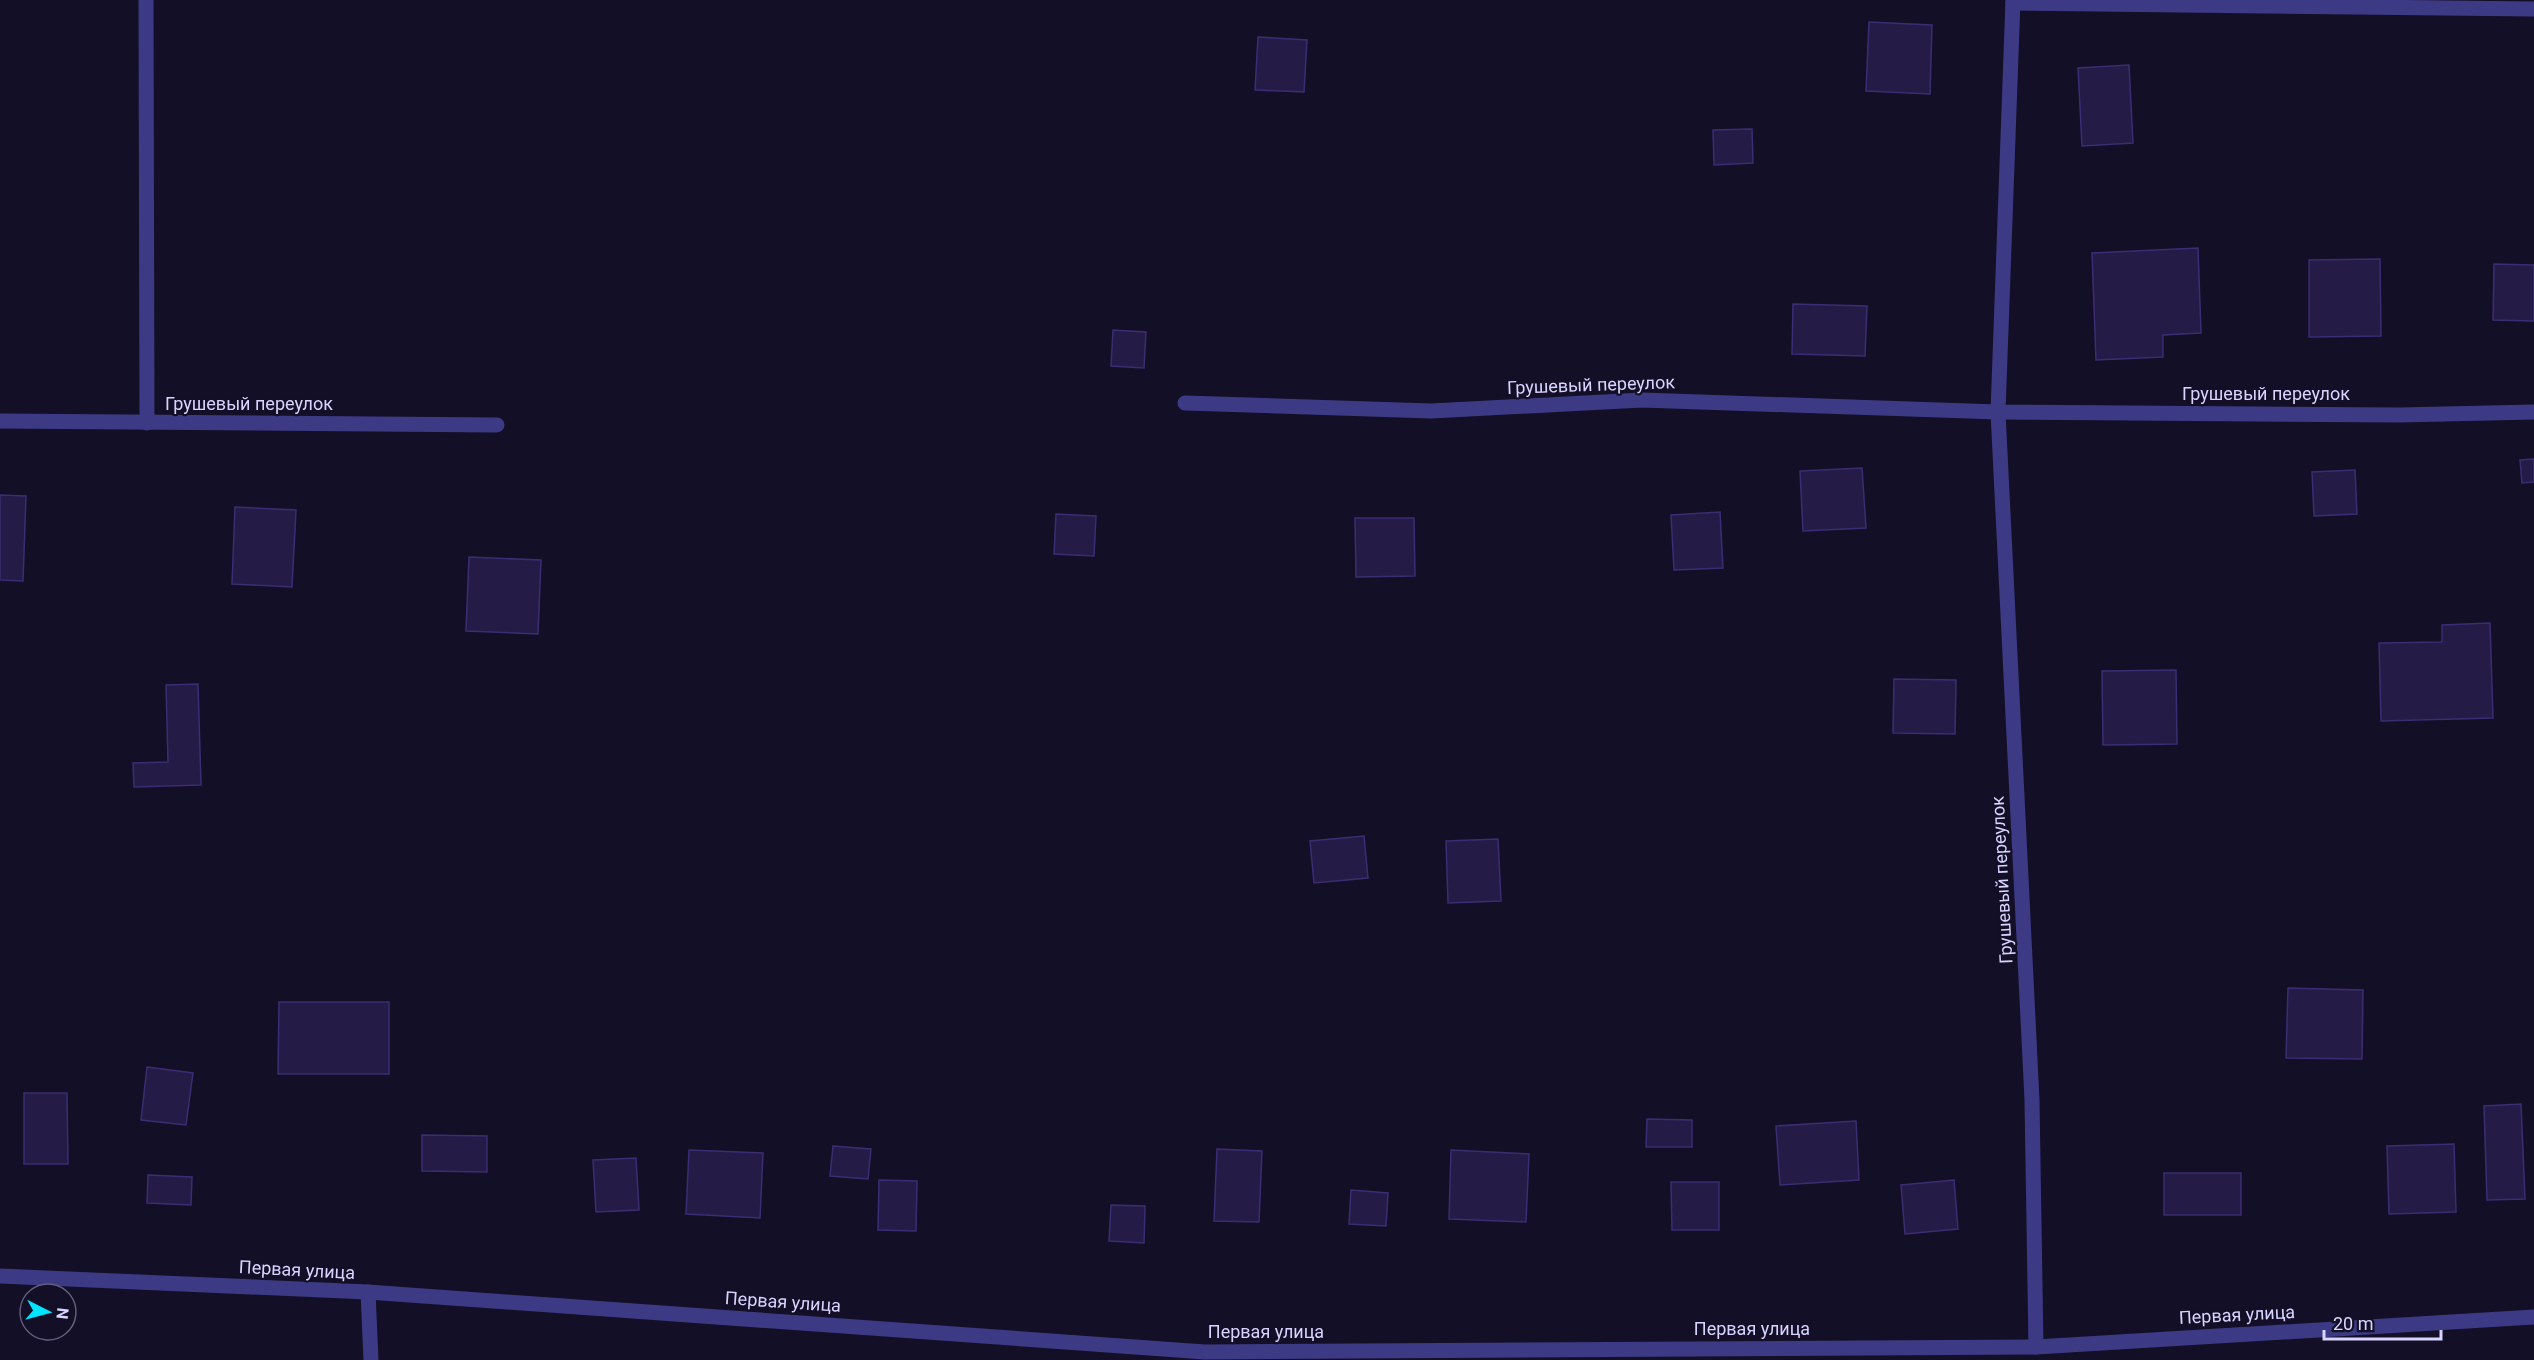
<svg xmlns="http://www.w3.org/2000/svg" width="2534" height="1360" font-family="Roboto,sans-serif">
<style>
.building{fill:#241b47;stroke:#3b2d73;stroke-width:1.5}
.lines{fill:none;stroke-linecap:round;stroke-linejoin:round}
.minor{stroke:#3d3a85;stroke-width:15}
.labels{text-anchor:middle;stroke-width:4.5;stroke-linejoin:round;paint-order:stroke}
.street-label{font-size:18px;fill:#d9d4ff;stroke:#130f26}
</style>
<rect width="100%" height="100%" fill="#130f26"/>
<g class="building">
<path d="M 1869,22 L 1932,25 L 1930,94 L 1866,91 Z"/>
<path d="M 1258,37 L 1307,40 L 1304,92 L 1255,90 Z"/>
<path d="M 2129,65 L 2133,143 L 2082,146 L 2078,68 Z"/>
<path d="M 1752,129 L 1753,163 L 1714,165 L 1713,130 Z"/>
<path d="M 2198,248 L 2201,333 L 2163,335 L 2163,357 L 2096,360 L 2092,253 Z"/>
<path d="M 2380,259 L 2381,336 L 2309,337 L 2309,260 Z"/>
<path d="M 2494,264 L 2534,265 L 2534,321 L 2493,320 Z"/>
<path d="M 1793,304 L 1867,306 L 1865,356 L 1792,354 Z"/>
<path d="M 1113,330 L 1146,332 L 1144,368 L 1111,366 Z"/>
<path d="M 2534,459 L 2534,482 L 2522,483 L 2520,460 Z"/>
<path d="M 1862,468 L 1866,528 L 1803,531 L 1800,471 Z"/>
<path d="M 2355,470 L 2357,514 L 2314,516 L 2312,472 Z"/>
<path d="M 0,495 L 26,496 L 23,581 L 0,580 Z"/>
<path d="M 235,507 L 296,510 L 292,587 L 232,584 Z"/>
<path d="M 1720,512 L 1723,568 L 1674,570 L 1671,515 Z"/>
<path d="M 1056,514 L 1096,516 L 1094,556 L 1054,554 Z"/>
<path d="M 1355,518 L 1414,518 L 1415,576 L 1356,577 Z"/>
<path d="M 469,557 L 541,560 L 538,634 L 466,631 Z"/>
<path d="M 2490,623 L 2493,718 L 2381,721 L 2379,643 L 2442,642 L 2442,625 Z"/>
<path d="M 2176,670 L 2177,744 L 2103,745 L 2102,671 Z"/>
<path d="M 1894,679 L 1956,680 L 1955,734 L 1893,733 Z"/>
<path d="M 198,684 L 201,785 L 134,787 L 133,763 L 168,762 L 166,685 Z"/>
<path d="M 1364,836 L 1368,878 L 1314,883 L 1310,841 Z"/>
<path d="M 1498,839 L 1501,901 L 1448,903 L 1446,841 Z"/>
<path d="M 2288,988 L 2363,990 L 2362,1059 L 2286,1058 Z"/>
<path d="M 279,1002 L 389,1002 L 389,1074 L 278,1074 Z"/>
<path d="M 147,1067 L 193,1073 L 186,1125 L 141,1120 Z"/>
<path d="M 24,1093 L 67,1093 L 68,1164 L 24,1164 Z"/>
<path d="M 2521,1104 L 2525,1199 L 2487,1200 L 2484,1106 Z"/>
<path d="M 1647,1119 L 1692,1120 L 1692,1147 L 1646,1147 Z"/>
<path d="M 1856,1121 L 1859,1180 L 1780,1185 L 1776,1126 Z"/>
<path d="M 422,1135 L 487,1136 L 487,1172 L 422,1171 Z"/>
<path d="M 2454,1144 L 2456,1212 L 2389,1214 L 2387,1146 Z"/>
<path d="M 833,1146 L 871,1149 L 868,1179 L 830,1176 Z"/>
<path d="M 1217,1149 L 1262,1151 L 1259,1222 L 1214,1221 Z"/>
<path d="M 689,1150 L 763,1153 L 760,1218 L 686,1214 Z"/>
<path d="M 1451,1150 L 1529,1154 L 1526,1222 L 1449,1219 Z"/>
<path d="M 636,1158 L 639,1210 L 596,1212 L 593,1160 Z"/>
<rect x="2164" y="1173" width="77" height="42"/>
<path d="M 148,1175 L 192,1177 L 191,1205 L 147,1203 Z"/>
<path d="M 879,1180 L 917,1181 L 916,1231 L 878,1230 Z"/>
<path d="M 1954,1180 L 1958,1229 L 1905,1234 L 1901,1185 Z"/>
<path d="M 1671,1182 L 1719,1182 L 1719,1230 L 1672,1230 Z"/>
<path d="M 1351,1190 L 1388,1193 L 1386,1226 L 1349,1224 Z"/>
<path d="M 1111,1205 L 1145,1206 L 1144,1243 L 1109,1241 Z"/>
</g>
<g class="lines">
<g class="minor">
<path d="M 146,0 L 147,423"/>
<path d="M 2013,0 L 1998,412 L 2032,1100 L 2036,1347"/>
<path d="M 2013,3 L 2534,9"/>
<path d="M 1185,403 L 1431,411 L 1642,400 L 1998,412 L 2399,415 L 2534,412"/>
<path d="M 0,421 L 497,425"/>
<path d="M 0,1276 L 368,1292 L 1205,1352 L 2036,1347 L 2534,1317"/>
<path d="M 368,1292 L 371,1360"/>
</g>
</g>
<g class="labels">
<g class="street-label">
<text transform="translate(1591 385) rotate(-2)" y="6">Грушевый переулок</text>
<text x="2266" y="400">Грушевый переулок</text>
<text x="249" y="410">Грушевый переулок</text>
<text transform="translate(2002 880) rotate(-93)" y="6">Грушевый переулок</text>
<text transform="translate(297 1270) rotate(3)" y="6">Первая улица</text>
<text transform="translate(783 1302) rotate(4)" y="6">Первая улица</text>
<text transform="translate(2237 1315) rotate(-3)" y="6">Первая улица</text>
<text x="1752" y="1335">Первая улица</text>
<text x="1266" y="1338">Первая улица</text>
</g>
</g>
<g transform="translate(48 1312) rotate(96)"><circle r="28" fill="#130f26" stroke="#625e7d" stroke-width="1.5"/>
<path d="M0-4.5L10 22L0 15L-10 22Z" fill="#00e5ff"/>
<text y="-9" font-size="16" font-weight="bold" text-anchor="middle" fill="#d9d4ff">N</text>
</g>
<path d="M2324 1330v9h117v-9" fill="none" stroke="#d9d4ff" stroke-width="3"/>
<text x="2333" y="1330" font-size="18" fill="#d9d4ff" stroke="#130f26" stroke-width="4.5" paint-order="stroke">20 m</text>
</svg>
